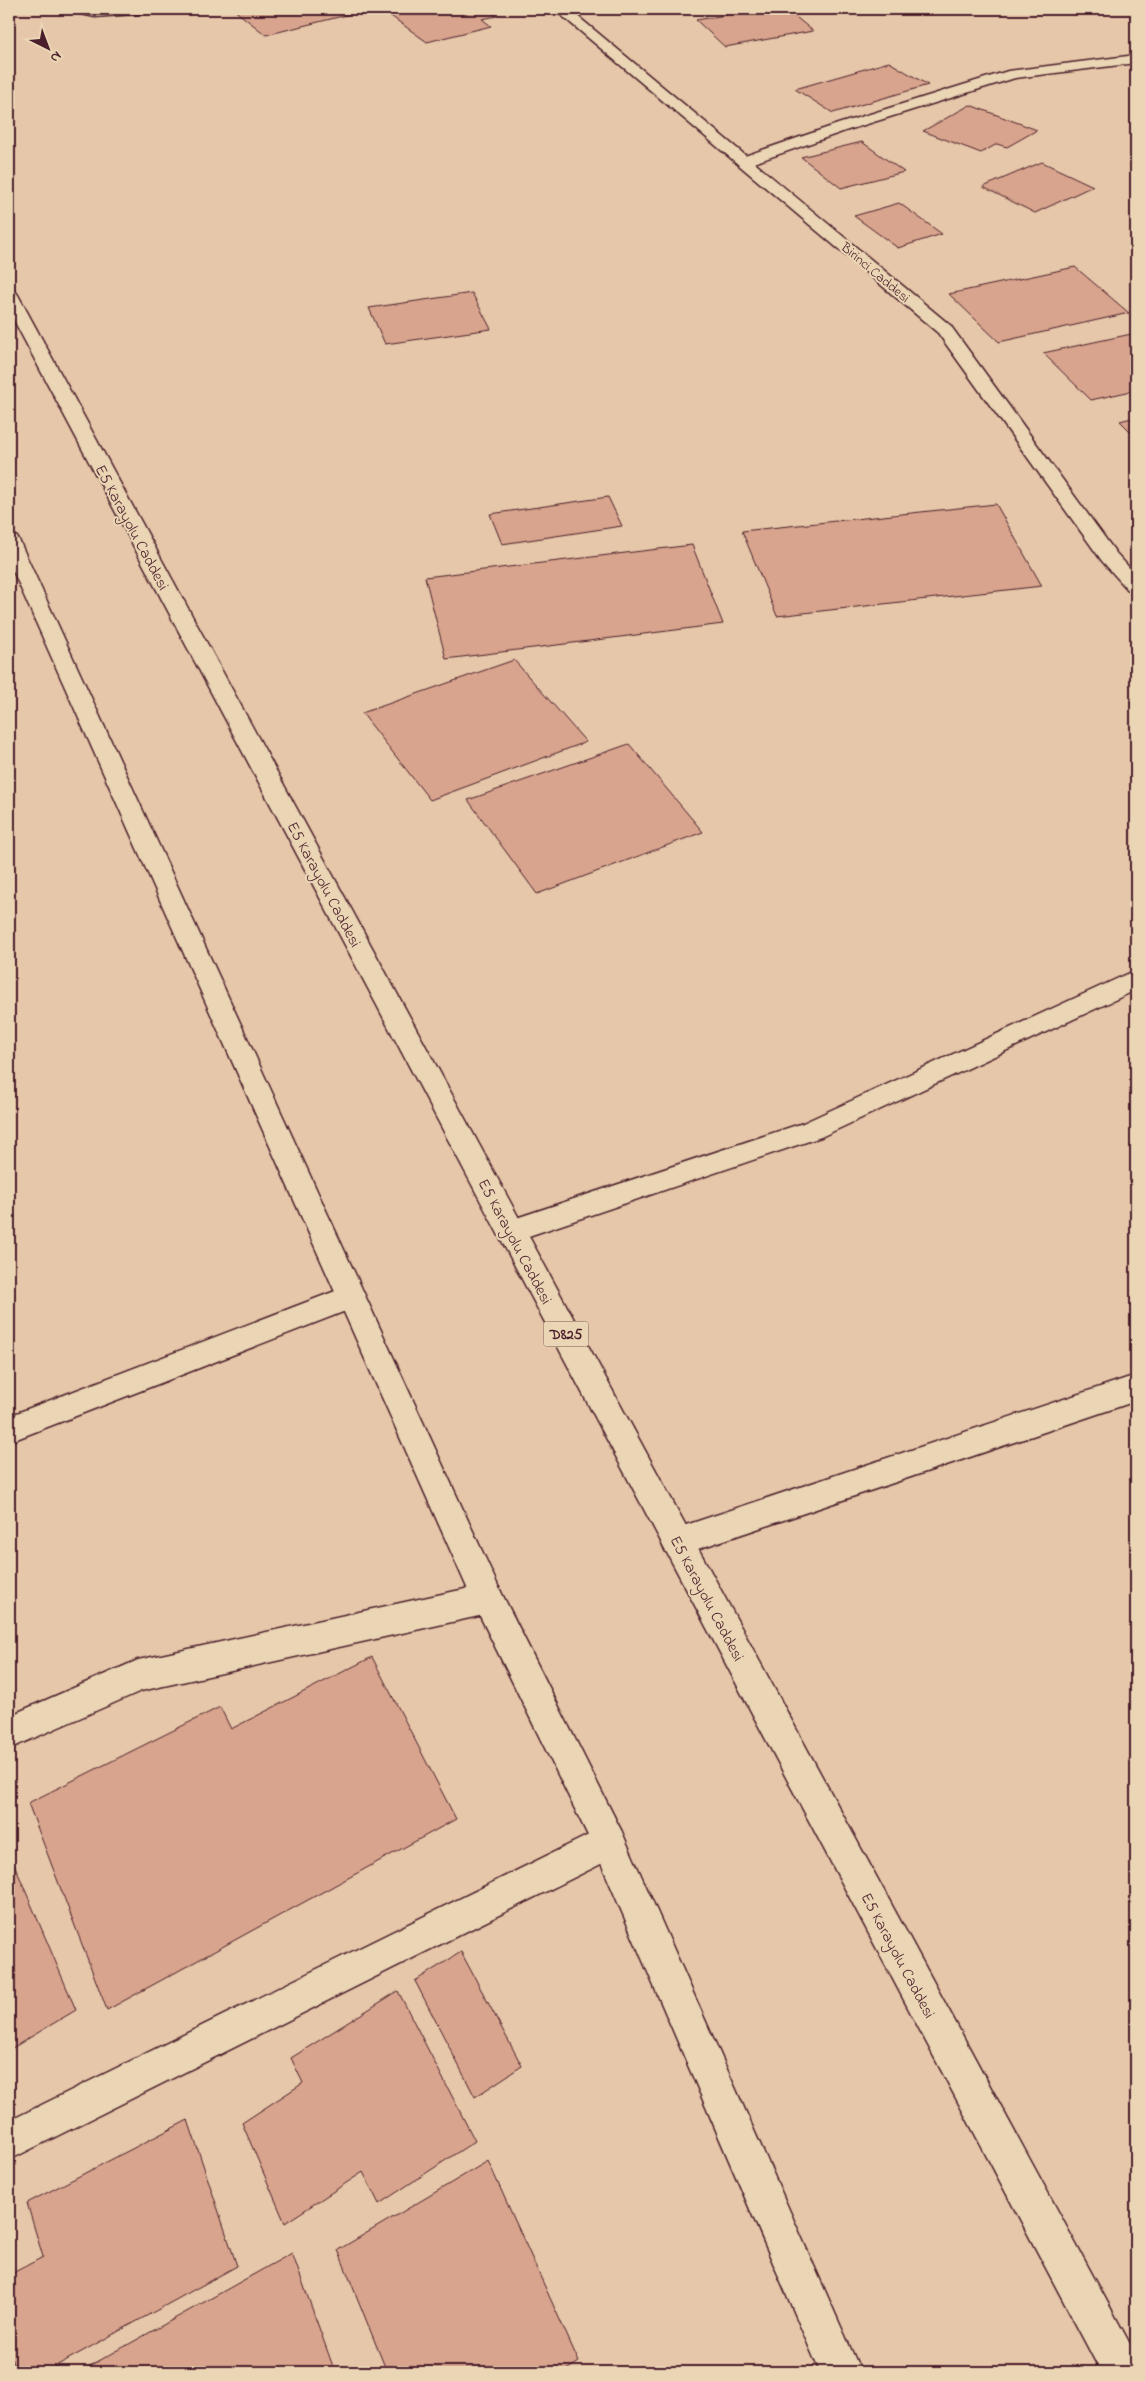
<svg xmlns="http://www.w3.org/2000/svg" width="1145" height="2381" font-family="'Indie Flower',sans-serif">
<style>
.building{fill:#d8a48d;stroke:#4a1f2b}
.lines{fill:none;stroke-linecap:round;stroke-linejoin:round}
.lane-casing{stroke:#4a1f2b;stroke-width:3}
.street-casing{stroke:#4a1f2b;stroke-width:3}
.secondary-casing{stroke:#4a1f2b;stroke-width:3}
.highway-casing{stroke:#4a1f2b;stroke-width:3}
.lane{fill:#ead5b4;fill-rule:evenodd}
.street{fill:#ead5b4;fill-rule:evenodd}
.secondary{fill:#ead5b4;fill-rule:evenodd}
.highway{fill:#ead5b4;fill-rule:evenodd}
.labels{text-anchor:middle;stroke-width:4;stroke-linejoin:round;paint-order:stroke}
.far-street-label{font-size:14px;fill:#4a1f2b;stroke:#ead5b4}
.shield{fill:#ead5b4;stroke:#7a5654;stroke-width:1}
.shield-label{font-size:15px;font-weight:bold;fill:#4a1f2b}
.street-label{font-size:16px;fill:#4a1f2b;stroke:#ead5b4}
</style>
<rect width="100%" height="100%" fill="#e6c7a9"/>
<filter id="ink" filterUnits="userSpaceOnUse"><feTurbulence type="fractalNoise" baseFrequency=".02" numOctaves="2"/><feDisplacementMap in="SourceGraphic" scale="10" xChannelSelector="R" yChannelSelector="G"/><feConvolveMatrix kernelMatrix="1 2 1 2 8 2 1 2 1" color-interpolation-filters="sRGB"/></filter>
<g filter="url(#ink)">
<g class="building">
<path d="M 233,9 L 371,9 L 266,35 Z"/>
<path d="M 381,9 L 487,9 L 497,16 L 482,19 L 491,26 L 427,42 Z"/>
<path d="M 617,9 L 661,9 L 622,14 Z"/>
<path d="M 761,9 L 786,9 L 813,31 L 725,47 L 696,20 Z"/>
<path d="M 889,62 L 928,85 L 833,113 L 795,89 Z"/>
<path d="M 970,105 L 1037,130 L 1007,147 L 997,144 L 981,153 L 923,131 Z"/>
<path d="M 862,142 L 904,172 L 841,188 L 801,157 Z"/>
<path d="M 1042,162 L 1093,186 L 1035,213 L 983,187 Z"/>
<path d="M 899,203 L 942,234 L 898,248 L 854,216 Z"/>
<path d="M 1075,267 L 1129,313 L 999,342 L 949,294 Z"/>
<path d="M 472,293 L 491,329 L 385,344 L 369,308 Z"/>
<path d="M 1136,333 L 1136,390 L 1091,400 L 1043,353 Z"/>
<path d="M 1136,417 L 1136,437 L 1120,421 Z"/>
<path d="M 608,497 L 622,526 L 502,544 L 490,514 Z"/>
<path d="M 996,504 L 1042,586 L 777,616 L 742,531 Z"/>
<path d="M 692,545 L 723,624 L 446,659 L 425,577 Z"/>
<path d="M 514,660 L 586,742 L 430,800 L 362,713 Z"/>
<path d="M 629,744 L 703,832 L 537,894 L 468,800 Z"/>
<path d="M 372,1657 L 456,1819 L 107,2010 L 28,1803 L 220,1707 L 231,1729 Z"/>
<path d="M 9,1852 L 76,2010 L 9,2050 Z"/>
<path d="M 461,1952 L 522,2066 L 475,2097 L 415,1981 Z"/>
<path d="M 398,1991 L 475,2141 L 379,2204 L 363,2172 L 285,2223 L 242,2123 L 303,2083 L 291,2058 Z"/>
<path d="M 188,2120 L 237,2266 L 45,2372 L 15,2372 L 9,2349 L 9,2275 L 43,2257 L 27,2203 Z"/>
<path d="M 488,2161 L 579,2362 L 563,2372 L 387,2372 L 338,2250 Z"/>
<path d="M 292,2253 L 335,2372 L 79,2372 Z"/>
</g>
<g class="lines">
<defs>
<g id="lane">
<path d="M 70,9 L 154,9 L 147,13 L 95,17 L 72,12 Z"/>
<path d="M 1136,55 L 1136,63 L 1015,78 L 848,130 L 751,164 L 745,166 L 737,161 L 739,158 L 838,124 L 1008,71 Z"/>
</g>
<g id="street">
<path d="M 554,9 L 569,9 L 950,325 L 1116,553 L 1136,575 L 1136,593 L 1129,591 L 1102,561 L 938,333 Z"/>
<path d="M 1136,1375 L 1136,1401 L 677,1556 L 666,1552 L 661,1542 L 666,1532 L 677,1528 Z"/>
<path d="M 488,1584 L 499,1588 L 504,1599 L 499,1610 L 488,1614 L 141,1691 L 9,1749 L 9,1716 L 138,1660 Z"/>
<path d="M 609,1825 L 621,1830 L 626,1842 L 621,1854 L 9,2160 L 9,2121 Z"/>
</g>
<g id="secondary">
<path d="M 1136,970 L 1136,990 L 821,1137 L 511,1242 L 501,1239 L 497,1231 L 501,1223 L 803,1123 Z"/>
<path d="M 351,1285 L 361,1289 L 365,1297 L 361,1305 L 9,1442 L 9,1416 Z"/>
</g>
<g id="highway">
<path d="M 9,290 L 15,291 L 18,295 L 1136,2355 L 1136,2372 L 1101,2372 L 9,311 Z"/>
<path d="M 9,534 L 16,536 L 19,540 L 499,1588 L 621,1830 L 861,2372 L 820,2372 L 597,1854 L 477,1610 L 9,562 Z"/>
</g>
</defs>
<use href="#lane" class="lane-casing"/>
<use href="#street" class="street-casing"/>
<use href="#secondary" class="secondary-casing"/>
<use href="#highway" class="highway-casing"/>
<use href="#lane" class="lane"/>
<use href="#street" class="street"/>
<use href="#secondary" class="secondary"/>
<use href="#highway" class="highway"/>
</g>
</g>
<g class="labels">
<g class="far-street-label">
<text transform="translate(876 272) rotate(40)" y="5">Birinci Caddesi</text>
</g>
<rect class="shield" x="543.5" y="1321.5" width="45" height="25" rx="4"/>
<g class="shield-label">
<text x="566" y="1339">D825</text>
</g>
<g class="street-label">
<text transform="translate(133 527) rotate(62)" y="6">E5 Karayolu Caddesi</text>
<text transform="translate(325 884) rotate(62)" y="6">E5 Karayolu Caddesi</text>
<text transform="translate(516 1241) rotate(62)" y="6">E5 Karayolu Caddesi</text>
<text transform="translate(708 1598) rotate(62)" y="6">E5 Karayolu Caddesi</text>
<text transform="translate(899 1955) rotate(62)" y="6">E5 Karayolu Caddesi</text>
</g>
</g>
<rect width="1145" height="2381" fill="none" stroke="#ead5b4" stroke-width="30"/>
<rect x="15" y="15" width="1115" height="2351" fill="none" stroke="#4a1f2b" stroke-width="2" filter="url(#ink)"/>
<g transform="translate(48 48) rotate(138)" stroke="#ead5b4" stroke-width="4" paint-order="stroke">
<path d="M0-4L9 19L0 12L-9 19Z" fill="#4a1f2b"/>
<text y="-8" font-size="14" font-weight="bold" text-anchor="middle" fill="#4a1f2b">N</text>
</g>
</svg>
